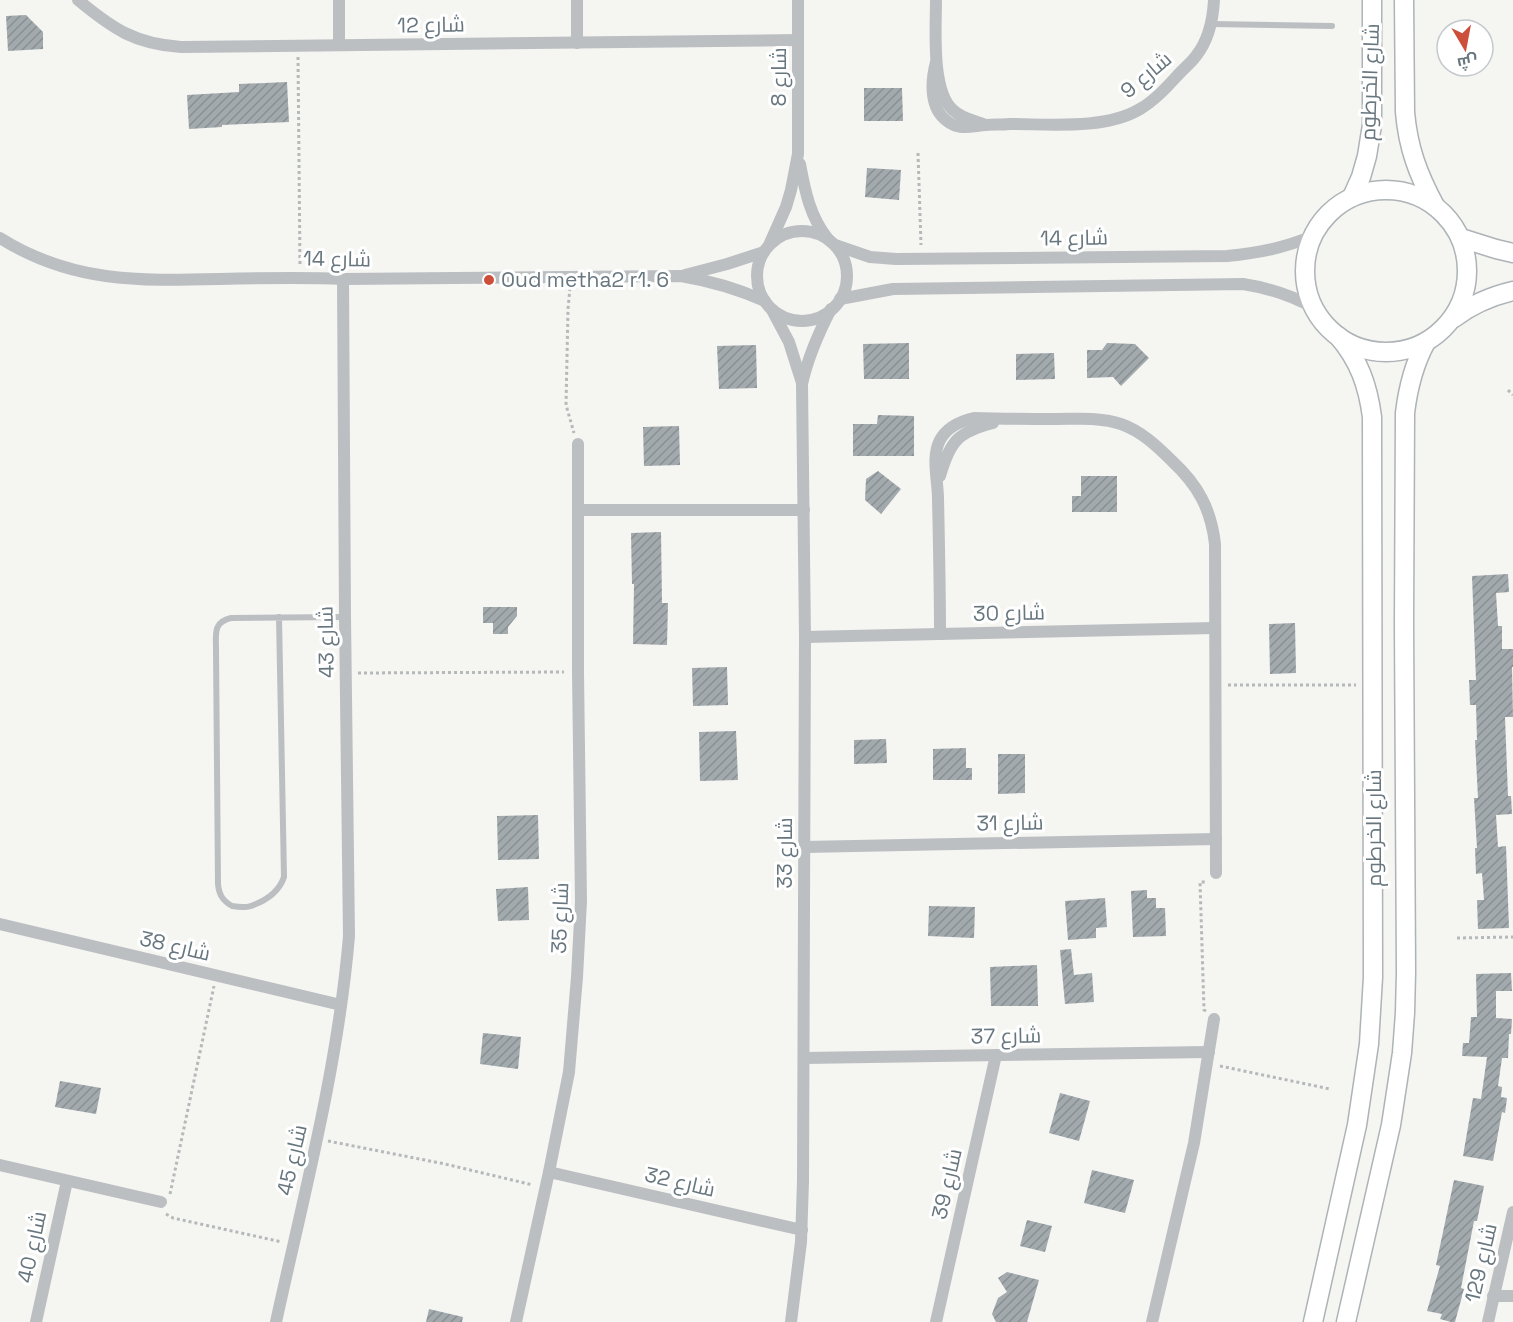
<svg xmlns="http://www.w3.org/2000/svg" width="1513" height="1322" font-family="'Space Grotesk',Cairo,sans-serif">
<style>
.building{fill:url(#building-hatch)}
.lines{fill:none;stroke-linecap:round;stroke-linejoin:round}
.secondary-casing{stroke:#adb3b6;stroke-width:21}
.path{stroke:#b5b9ba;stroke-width:3;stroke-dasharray:3 3;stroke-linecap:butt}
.lane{stroke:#bbbfc2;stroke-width:6}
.street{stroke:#bbbfc2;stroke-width:12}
.secondary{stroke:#fff;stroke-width:18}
.poi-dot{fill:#ce4f39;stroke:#fff;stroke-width:2}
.labels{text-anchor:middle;stroke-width:6;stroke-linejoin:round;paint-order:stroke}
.street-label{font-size:21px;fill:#68777f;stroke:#fff}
.poi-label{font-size:21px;fill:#68777f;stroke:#fff;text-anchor:start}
</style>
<defs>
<pattern id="building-hatch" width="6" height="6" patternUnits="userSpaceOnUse" patternTransform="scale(1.5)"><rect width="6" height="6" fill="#a3aaae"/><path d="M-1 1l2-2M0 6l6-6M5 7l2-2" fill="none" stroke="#898f93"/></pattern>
</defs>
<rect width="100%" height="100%" fill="#f5f5f2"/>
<g class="building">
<path d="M 26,15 L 43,32 L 43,49 L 8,51 L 6,16 Z"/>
<path d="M 287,82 L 289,122 L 222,125 L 222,127 L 189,129 L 187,95 L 239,92 L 239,84 Z"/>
<path d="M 864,88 L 902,88 L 903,121 L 864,121 Z"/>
<path d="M 867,168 L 901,170 L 899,200 L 865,197 Z"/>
<path d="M 909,343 L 909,379 L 864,379 L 863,344 Z"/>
<path d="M 1107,343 L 1135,344 L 1149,358 L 1121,386 L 1113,377 L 1087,378 L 1087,350 L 1102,350 Z"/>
<path d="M 756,345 L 757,388 L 719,389 L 717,346 Z"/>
<path d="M 1054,353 L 1055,379 L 1016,380 L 1016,354 Z"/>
<path d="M 878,415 L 914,416 L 914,456 L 853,456 L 853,424 L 877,424 Z"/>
<path d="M 679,426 L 680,465 L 644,466 L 643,427 Z"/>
<path d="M 878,471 L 901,489 L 881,514 L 865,500 L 866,479 Z"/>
<path d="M 1081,476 L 1117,476 L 1117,512 L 1072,512 L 1072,496 L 1081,496 Z"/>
<path d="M 661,532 L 662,603 L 668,603 L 667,645 L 633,644 L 634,584 L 632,584 L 631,533 Z"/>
<path d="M 1508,574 L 1509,592 L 1496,593 L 1498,626 L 1502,626 L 1502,649 L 1513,649 L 1513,667 L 1512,667 L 1513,717 L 1505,717 L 1508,796 L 1511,796 L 1512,814 L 1496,815 L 1498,847 L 1506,846 L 1509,928 L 1478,929 L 1477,900 L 1484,900 L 1482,873 L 1476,874 L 1475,848 L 1477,848 L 1474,798 L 1478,798 L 1475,740 L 1477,740 L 1476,705 L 1470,705 L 1469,680 L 1476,680 L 1472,576 Z"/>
<path d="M 483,607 L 517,607 L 517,616 L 508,627 L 508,634 L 493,634 L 493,623 L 483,623 Z"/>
<path d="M 1295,623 L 1296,673 L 1270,674 L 1269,624 Z"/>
<path d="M 727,667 L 728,705 L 693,706 L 692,668 Z"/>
<path d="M 736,731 L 738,780 L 700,781 L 699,732 Z"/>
<path d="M 886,739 L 887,763 L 854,764 L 854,740 Z"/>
<path d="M 966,748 L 966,768 L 972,768 L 972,780 L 933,780 L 933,749 Z"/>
<path d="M 998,754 L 1025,754 L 1025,793 L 998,794 Z"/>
<path d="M 538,815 L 539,859 L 498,860 L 497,816 Z"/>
<path d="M 528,887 L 529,920 L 498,921 L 496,889 Z"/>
<path d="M 1147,890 L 1147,898 L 1156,898 L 1156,908 L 1165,908 L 1166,936 L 1133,937 L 1131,891 Z"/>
<path d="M 1105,898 L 1107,927 L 1096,928 L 1096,938 L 1068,940 L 1065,901 Z"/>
<path d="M 929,906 L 975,907 L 974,938 L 928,936 Z"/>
<path d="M 1071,949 L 1074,975 L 1092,973 L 1094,1002 L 1065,1004 L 1060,950 Z"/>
<path d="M 1037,965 L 1038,1006 L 991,1006 L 990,967 Z"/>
<path d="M 1511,973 L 1512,991 L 1496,991 L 1496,1018 L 1512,1019 L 1511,1034 L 1509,1034 L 1508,1058 L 1502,1058 L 1498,1086 L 1502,1087 L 1501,1097 L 1507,1098 L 1505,1113 L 1502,1112 L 1493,1161 L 1463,1156 L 1473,1098 L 1481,1099 L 1487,1057 L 1462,1056 L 1463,1043 L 1469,1043 L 1471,1017 L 1477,1017 L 1476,974 Z"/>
<path d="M 483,1033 L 521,1037 L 518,1069 L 480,1064 Z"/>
<path d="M 60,1081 L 101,1088 L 96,1114 L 55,1107 Z"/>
<path d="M 1060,1093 L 1090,1101 L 1079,1141 L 1049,1133 Z"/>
<path d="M 1092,1170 L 1134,1180 L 1125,1213 L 1084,1203 Z"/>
<path d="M 1454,1180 L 1484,1186 L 1477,1221 L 1474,1221 L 1461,1288 L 1464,1289 L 1455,1322 L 1451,1322 L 1440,1319 L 1442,1314 L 1427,1311 L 1440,1266 L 1436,1265 Z"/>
<path d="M 1027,1220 L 1052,1226 L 1045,1252 L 1020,1246 Z"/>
<path d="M 1007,1272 L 1039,1280 L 1027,1322 L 996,1322 L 992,1314 L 998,1298 L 1007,1292 L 998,1278 Z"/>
<path d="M 429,1309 L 463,1317 L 462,1322 L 426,1322 Z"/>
</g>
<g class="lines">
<defs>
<g id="secondary">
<path d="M 1404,0 L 1405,112 C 1408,148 1418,174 1435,206"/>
<circle cx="1386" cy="271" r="81"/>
<path d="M 1352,197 L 1361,177 L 1367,156 L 1372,125 L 1372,0"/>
<path d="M 1461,238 L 1496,249 L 1513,253"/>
<path d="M 1454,318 C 1471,305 1492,296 1513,291"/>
<path d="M 1313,1322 L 1357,1125 L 1369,1044 L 1373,977 L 1372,417 C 1368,386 1359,360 1338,336"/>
<path d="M 1346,1322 L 1391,1125 L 1402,1053 L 1405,1013 L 1406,972 L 1404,624 L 1405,413 C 1408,388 1414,364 1426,342"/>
</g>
</defs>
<use href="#secondary" class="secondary-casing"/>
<g class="path">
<path d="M 298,57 L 300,267"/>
<path d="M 918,153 L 921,245"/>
<path d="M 570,288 L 568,309 L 566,405 L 574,433"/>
<path d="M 1508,390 L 1513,395"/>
<path d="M 358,673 L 564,672"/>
<path d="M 1228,685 L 1356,685"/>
<path d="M 1457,938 L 1513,937"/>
<path d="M 1206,1011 L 1204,1010 L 1200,882 L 1207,882"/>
<path d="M 1220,1066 L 1330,1089"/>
<path d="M 328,1141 L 445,1164 L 533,1185"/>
<path d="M 170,1194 L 214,986"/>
<path d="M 166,1214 L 173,1218 L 282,1242"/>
</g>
<g class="lane">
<path d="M 1211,24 L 1332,26"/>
<path d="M 279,617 L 284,877 C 279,892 265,901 251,906 C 245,908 238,907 232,906 C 223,901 219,895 218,884 L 216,649 C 216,634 213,622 231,618 L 345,617"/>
</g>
<g class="street">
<path d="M 78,0 C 113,29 135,44 181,47 L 798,40"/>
<path d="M 339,0 L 339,45"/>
<path d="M 577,0 L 577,43"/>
<path d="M 936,0 C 936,28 931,91 953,110 C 961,118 972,120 983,124"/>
<path d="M 936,62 C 931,81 929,108 947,121 C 959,131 972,126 986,125 C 994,124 1002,125 1009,124 C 1049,124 1105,130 1140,109 C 1154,101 1166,88 1177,76 C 1183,69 1191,63 1196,56 C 1208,41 1213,19 1214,0"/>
<path d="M 800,164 C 805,191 810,217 828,239"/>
<circle cx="802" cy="276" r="45"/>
<path d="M 0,238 C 72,283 139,281 220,279 C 261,278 302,277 343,279 L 681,276 C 711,281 738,289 765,301"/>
<path d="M 770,243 L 786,207 L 791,190 L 798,154 L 798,0"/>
<path d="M 835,245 L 870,257 L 896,259 L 1227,256 C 1259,253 1283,248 1313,236"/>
<path d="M 685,275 L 727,264 L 764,252"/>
<path d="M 840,299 L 893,289 L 1243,284 C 1269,288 1291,295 1314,308"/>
<path d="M 772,310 L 789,342 L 802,383"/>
<path d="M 940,476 C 950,441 958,432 993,423"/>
<path d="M 579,510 L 804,510"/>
<path d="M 940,634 C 940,589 939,544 938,499 C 938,480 931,457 940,440 C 947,427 961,421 974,418 C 1002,419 1029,419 1057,419 C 1078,419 1100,417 1121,424 C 1141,431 1157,446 1172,461 C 1198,485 1211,509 1215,544 L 1216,873"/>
<path d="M 805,637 L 1215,628"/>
<path d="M 804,847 L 1216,839"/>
<path d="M 0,924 L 341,1005"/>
<path d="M 804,1058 L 1209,1052"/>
<path d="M 0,1165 L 161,1202"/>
<path d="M 549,1172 L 802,1230"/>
<path d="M 1493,1296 L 1513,1296"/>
<path d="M 36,1322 L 67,1181"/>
<path d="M 276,1322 C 304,1194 338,1067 349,936 L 345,617 L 343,279"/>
<path d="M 516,1322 L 549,1172 L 569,1072 L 577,977 L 581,901 L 578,672 L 578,444"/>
<path d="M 791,1322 L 801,1242 L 803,1181 L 805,637 L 802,384 C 808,357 818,334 831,309"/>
<path d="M 936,1322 L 996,1055"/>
<path d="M 1152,1322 L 1194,1143 L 1214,1019"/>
<path d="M 1488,1322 L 1513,1212"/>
</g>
<use href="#secondary" class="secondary"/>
</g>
<circle class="poi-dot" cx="489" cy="280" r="6"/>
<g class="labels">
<g class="street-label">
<text transform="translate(431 25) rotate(-1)" y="7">شارع 12</text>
<text transform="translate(1146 75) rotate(-40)" y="7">شارع 9</text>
<text transform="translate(779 77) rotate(-90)" y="7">شارع 8</text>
<text transform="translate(1370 82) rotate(-88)" y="7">شارع الخرطوم</text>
<text transform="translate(1074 238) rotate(-1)" y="7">شارع 14</text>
<text transform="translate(337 259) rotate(1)" y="7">شارع 14</text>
<text transform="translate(1009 613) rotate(-1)" y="7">شارع 30</text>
<text transform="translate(326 642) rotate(-91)" y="7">شارع 43</text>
<text transform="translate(1010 823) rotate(-1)" y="7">شارع 31</text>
<text transform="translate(1374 828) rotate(-90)" y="7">شارع الخرطوم</text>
<text transform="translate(785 853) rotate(-90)" y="7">شارع 33</text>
<text transform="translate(560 918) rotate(-88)" y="7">شارع 35</text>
<text transform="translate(175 946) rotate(13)" y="7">شارع 38</text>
<text transform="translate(1006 1036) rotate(-1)" y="7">شارع 37</text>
<text transform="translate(292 1160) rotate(-77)" y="7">شارع 45</text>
<text transform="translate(680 1182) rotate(13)" y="7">شارع 32</text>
<text transform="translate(947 1184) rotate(-77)" y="7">شارع 39</text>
<text transform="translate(32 1247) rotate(-78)" y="7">شارع 40</text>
<text transform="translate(1481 1263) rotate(-77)" y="7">شارع 129</text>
</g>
<g class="poi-label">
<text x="501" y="287">Oud metha2 r1. 6</text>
</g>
</g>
<g transform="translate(1465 48) rotate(170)"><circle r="28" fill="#ffffff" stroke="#c3c9cc" stroke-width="1.5"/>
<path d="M0-4.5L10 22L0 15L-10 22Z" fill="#ce4f39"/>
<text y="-9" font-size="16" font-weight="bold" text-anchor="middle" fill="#68777f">ش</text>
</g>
</svg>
